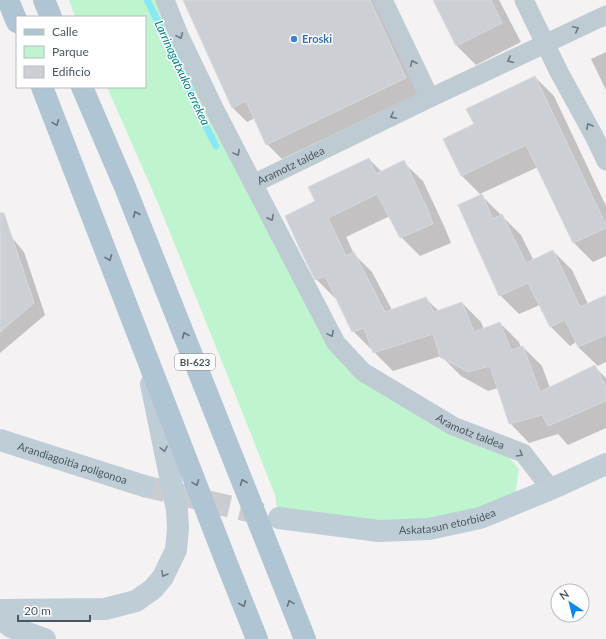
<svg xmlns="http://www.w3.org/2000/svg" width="606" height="639" font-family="Lato,sans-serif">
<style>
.green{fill:#bff5ce}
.shadow{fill:#0003}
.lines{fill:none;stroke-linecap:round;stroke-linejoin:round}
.stream{stroke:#88e9f5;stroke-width:7}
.building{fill:#ccd0d5;stroke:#d6d9de}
.secondary-tunnel{stroke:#cacccf;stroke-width:22;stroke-dasharray:22 11;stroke-linecap:butt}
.street{stroke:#bfcbd3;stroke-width:19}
.secondary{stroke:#bfcdd7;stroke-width:22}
.primary{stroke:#b0c5d3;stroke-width:22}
.oneway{stroke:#6c7a84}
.oneway2{stroke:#62737e}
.oneway3{stroke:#6c7b85}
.shop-dot{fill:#3f7fe0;stroke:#fff;stroke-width:1.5}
.labels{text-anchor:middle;stroke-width:3;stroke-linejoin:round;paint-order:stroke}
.shield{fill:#fff;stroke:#7f8a91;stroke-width:1}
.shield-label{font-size:10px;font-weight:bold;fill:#485862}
.shop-label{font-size:11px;font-weight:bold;fill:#366cbe;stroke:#fff;text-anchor:start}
.street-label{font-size:11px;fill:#485862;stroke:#fff}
.water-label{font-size:12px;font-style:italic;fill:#048292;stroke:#fff}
</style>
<rect width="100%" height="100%" fill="#f5f2f3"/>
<path class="green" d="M 69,0 L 165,0 L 216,112 L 363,372 L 498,444 L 519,469 L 514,504 L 429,529 L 279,518 L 275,495 L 241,409 L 158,203 L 107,87 L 145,87 L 145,17 L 75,17 Z"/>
<g class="shadow">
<path d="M 184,0 L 377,0 L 420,93 L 282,159 L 267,144 L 255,118 L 247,122 L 232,107 Z"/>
<path d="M 434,0 L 499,0 L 521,42 L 476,65 L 457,46 Z"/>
<path d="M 606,52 L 606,90 L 591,59 Z"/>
<path d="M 535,77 L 554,96 L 606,206 L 606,256 L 593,262 L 574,243 L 538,167 L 480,194 L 461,175 L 475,125 Z"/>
<path d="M 369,159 L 382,172 L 403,162 L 423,181 L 445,228 L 451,243 L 420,256 L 401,237 L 390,216 L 346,237 L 354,254 L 372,272 L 392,310 L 426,299 L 439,311 L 462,303 L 481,322 L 484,330 L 500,323 L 519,342 L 521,348 L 523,347 L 542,366 L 550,388 L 595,367 L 606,378 L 606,428 L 568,445 L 558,434 L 529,443 L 510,423 L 498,388 L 488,391 L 461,376 L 441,356 L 393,371 L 353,331 L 337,298 L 335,298 L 316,279 L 317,202 Z"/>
<path d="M 481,195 L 521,235 L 534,261 L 553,251 L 572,270 L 588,304 L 606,296 L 606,362 L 598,366 L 578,347 L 576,342 L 570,346 L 551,327 L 540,305 L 519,314 L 500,295 Z"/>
<path d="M 0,223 L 24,252 L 45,315 L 0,353 Z"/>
</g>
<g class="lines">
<path class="stream" d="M 147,0 L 177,59 L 201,117 L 216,146"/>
</g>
<g class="building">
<path d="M 183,0 L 370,0 L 406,78 L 266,145 L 246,101 L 232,108 Z"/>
<path d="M 433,0 L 491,0 L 502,23 L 456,46 Z"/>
<path d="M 535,76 L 606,225 L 606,228 L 573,243 L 526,145 L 461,176 L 443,139 L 474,124 L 466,109 Z"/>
<path d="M 369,158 L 376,174 L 404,160 L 427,208 L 433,224 L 400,238 L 377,194 L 328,218 L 346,256 L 354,252 L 385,312 L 426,297 L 434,312 L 462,302 L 474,332 L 500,322 L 511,350 L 523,346 L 540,392 L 595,365 L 606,387 L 606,401 L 548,426 L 542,415 L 509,424 L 490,366 L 468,372 L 440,357 L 433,334 L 373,353 L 364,328 L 352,332 L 325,276 L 315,280 L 299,247 L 285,216 L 315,201 L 308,187 Z"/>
<path d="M 482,194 L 493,219 L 502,214 L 526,263 L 553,250 L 580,307 L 606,295 L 606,335 L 578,347 L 565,320 L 550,327 L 528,283 L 499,296 L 458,205 Z"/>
<path d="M 0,213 L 4,213 L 34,303 L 0,332 Z"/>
</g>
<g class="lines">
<path class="secondary-tunnel" d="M 144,486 L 269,516"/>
<g class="street">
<path id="s1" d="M 165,0 L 179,35 L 216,112 L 336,343 L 363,372 L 453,426 L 523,453 L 551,489"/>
<path d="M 383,0 L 430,98"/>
<path d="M 524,0 L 559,72 L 594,136 L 606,161"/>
<path id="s2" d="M 253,184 L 430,98 L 606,15"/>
</g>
<g class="secondary">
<path id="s3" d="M 0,440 L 144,486"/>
<path id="s4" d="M 279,518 L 379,531 L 429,529 L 480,518 L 551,489 L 606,464"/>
<path d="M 0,610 L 105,609 L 136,601 L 153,589 L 163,577 L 176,550 L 178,528 L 177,510 L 151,384"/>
<path d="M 0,618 L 11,627 L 45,639"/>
</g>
<g class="primary">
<path d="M 8,0 L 17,22"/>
<path d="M 44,0 L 51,17"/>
<path d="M 42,87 L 227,564 L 257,639"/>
<path d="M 82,87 L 125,187 L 305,639"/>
</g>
</g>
<defs><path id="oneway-chevron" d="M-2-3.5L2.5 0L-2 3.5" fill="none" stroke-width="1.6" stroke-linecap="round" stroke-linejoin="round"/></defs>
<g class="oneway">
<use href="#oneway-chevron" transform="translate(576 29) rotate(-25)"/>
<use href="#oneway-chevron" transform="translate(180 36) rotate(66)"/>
<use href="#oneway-chevron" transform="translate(510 60) rotate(155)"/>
<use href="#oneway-chevron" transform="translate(413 63) rotate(-115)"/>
<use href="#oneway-chevron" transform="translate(393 116) rotate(154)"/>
<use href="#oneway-chevron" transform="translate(589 126) rotate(-119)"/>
<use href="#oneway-chevron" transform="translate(237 153) rotate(62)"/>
<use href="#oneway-chevron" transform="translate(271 218) rotate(63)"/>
<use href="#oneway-chevron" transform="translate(331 334) rotate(62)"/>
<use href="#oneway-chevron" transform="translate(520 454) rotate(31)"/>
</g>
<g class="oneway2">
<use href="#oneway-chevron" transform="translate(56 123) rotate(69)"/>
<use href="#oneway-chevron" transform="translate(136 214) rotate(-112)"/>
<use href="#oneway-chevron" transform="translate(109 258) rotate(69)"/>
<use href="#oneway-chevron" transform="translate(185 335) rotate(-112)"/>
<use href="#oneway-chevron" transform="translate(243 482) rotate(-112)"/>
<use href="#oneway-chevron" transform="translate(196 483) rotate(69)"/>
<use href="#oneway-chevron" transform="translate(290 603) rotate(-111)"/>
<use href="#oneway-chevron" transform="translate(243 604) rotate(68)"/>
</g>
<g class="oneway3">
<use href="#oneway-chevron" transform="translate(164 449) rotate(78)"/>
<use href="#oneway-chevron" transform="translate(164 574) rotate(120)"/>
</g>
<circle class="shop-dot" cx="294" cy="39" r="4"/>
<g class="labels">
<rect class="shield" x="175" y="354" width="40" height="16" rx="3"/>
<g class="shield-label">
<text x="195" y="366">BI-623</text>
</g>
<g class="shop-label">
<text x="302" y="43">Eroski</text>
</g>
<g class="street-label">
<text dy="4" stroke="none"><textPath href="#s2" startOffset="42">Aramotz taldea</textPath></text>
<text dy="4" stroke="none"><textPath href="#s1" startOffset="546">Aramotz taldea</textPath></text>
<text dy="4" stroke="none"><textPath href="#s3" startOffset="76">Arandiagoitia poligonoa</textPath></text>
<text dy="4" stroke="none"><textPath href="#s4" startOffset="170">Askatasun etorbidea</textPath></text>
</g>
<g class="water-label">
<text transform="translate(182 73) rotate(65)" y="4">Larrinagatxuko errekea</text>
</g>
</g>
<rect x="16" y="16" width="130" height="72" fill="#ffffff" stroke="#b6bcc0"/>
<rect x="24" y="29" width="20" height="6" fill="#b0c5d3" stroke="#b6bcc0"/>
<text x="52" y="36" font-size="12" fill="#485862">Calle</text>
<rect x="24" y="46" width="20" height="12" fill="#bff5ce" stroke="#b6bcc0"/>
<text x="52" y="56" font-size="12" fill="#485862">Parque</text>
<rect x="24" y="66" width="20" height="12" fill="#ccd0d5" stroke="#b6bcc0"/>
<text x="52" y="76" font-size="12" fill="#485862">Edificio</text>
<g transform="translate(570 603) rotate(325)"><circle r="19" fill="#ffffff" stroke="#b6bcc0"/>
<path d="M0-3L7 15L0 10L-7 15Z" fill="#0988f8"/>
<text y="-6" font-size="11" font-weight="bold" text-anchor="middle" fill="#485862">N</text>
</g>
<path d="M18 615v6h72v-6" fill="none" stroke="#485862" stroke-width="2"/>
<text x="24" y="615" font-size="12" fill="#485862" stroke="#ffffff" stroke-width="3" paint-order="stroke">20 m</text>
</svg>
